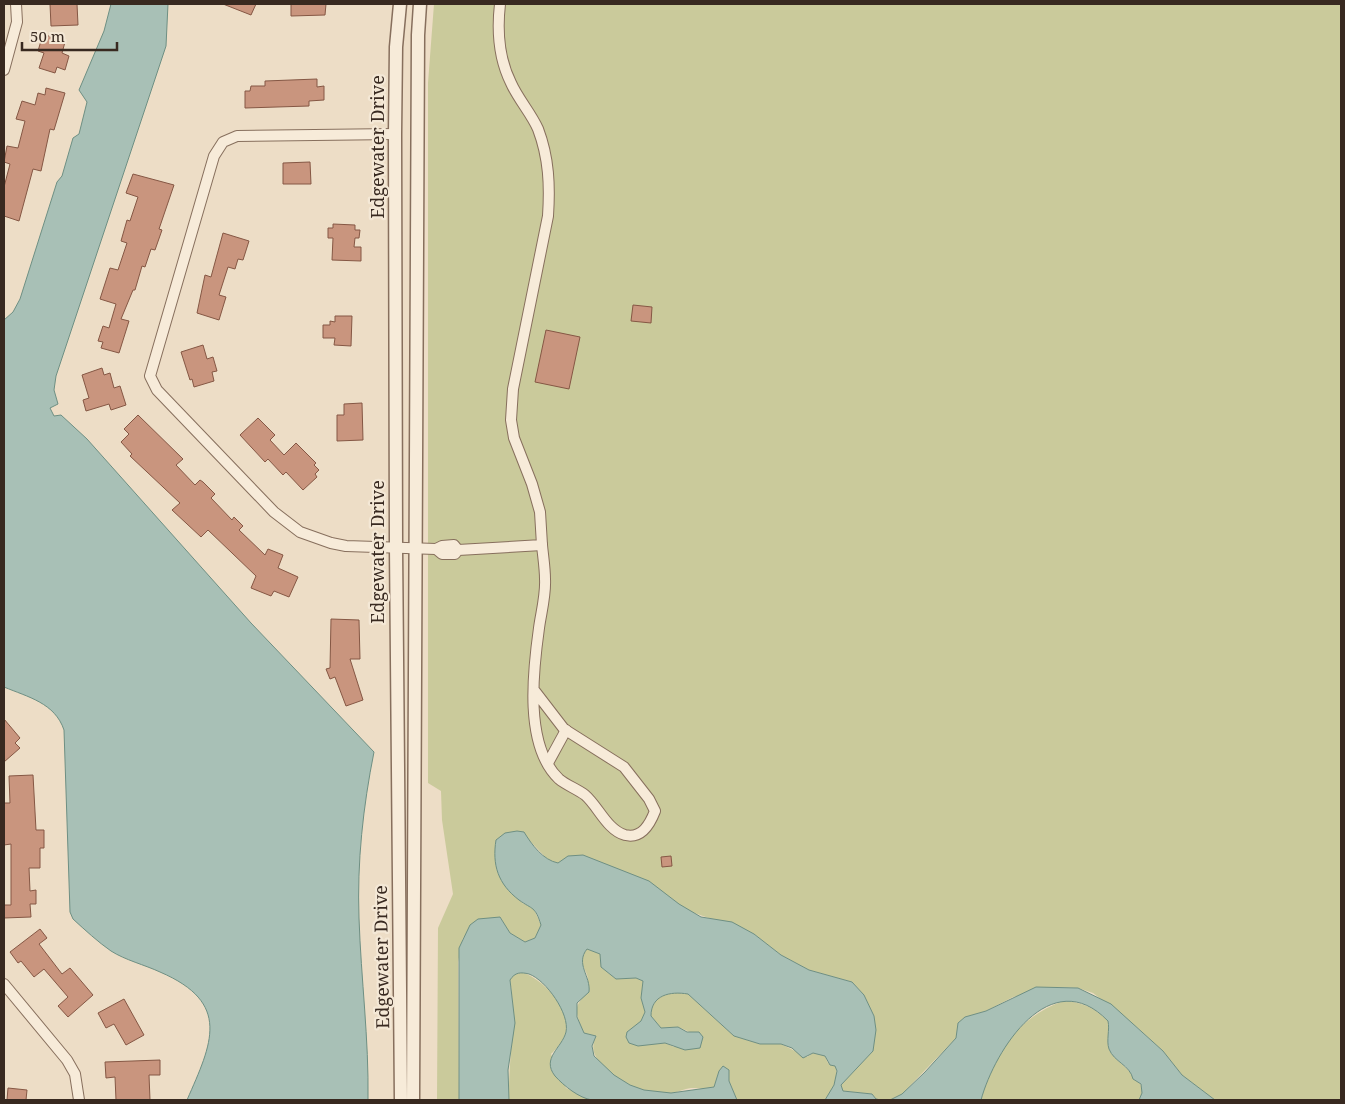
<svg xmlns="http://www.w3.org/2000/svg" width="1345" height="1104" font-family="'Noto Serif',serif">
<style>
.green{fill:#caca9b}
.water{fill:#a8c0b6;stroke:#6e8f83}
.building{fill:#c9957e;stroke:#855744}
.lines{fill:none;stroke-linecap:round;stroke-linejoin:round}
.minor-casing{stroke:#876f5d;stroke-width:12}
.tertiary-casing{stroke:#876f5d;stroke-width:15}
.minor{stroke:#f7ebd9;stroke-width:10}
.tertiary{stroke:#f7ebd9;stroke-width:12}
.labels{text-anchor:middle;stroke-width:4.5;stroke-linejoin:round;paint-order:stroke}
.street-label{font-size:18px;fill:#382920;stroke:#f4e8d6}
</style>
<rect width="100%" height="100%" fill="#edddc6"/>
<g class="green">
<path d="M 434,4 L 1341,4 L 1341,1100 L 1215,1100 L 1182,1075 L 1163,1051 L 1139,1029 L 1093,993 L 1078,988 L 1058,987 L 1013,997 L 986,1011 L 965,1017 L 958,1023 L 956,1038 L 902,1094 L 890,1100 L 876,1099 L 872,1094 L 843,1091 L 840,1085 L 873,1051 L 874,1016 L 864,995 L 852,982 L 809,970 L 781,955 L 754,934 L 550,862 L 531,842 L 522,903 L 533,907 L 541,925 L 535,938 L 525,942 L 510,933 L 500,917 L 463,938 L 458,962 L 459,1100 L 437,1100 L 438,928 L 453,894 L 442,820 L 441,791 L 428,783 L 428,83 Z"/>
<path d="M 587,949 L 600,954 L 601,967 L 616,979 L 636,978 L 643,981 L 641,998 L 645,1012 L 641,1021 L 652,1044 L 665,1043 L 674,1047 L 692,1033 L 678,1027 L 661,1028 L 651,1016 C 651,995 670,991 688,994 L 734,1036 L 760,1044 L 781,1044 L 807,1057 L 813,1053 L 825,1056 L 828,1063 L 835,1065 C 840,1077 832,1091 825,1100 L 737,1100 L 729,1081 L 729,1070 L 719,1071 L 714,1087 C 705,1090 699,1088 691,1088 C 684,1089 678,1092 672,1093 C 646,1096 618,1083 601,1064 C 593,1054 591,1048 596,1036 L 584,1033 C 568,998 583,1009 588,982 C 589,969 575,964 587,949 Z"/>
<path d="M 521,972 C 542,978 570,1007 566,1031 C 565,1040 557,1048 551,1054 L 566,1088 L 592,1100 L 509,1100 C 508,1060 517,1019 510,980 L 513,975 Z"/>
<path d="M 1064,1001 C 1082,1002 1095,1008 1108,1021 C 1110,1030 1106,1040 1109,1049 C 1115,1065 1153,1080 1139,1100 L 981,1100 C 993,1055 1018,1016 1064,1001 Z"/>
</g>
<g class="water">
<path d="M 111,4 L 168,4 L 166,46 L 56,376 L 54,390 L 58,404 L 50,408 L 54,416 L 61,415 L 87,439 L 251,623 L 374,752 C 363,807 357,862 359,918 C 361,979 369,1039 368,1100 L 187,1100 C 212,1043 232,1003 160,972 C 145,965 125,960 111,951 C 98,942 85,930 73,919 L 70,912 L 64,730 C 55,703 28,697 4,687 L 4,320 L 13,312 L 20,299 L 57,182 L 62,176 L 73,138 L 79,134 L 87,102 L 79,90 L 104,31 Z"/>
<path d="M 517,831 L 524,832 C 532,845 543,860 558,863 L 568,856 L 583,855 L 649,881 L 679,904 L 701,917 L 732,922 L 754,934 L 781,955 L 809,970 L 852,982 L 864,995 L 874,1016 L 876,1030 L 873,1051 L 841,1085 L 843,1091 L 872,1094 L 876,1099 L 881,1100 L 825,1100 L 834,1085 L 837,1071 L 835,1066 L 830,1065 L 825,1056 L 813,1053 L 803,1058 L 792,1048 L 781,1044 L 760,1044 L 734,1036 L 688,994 C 670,991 651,995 651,1016 L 661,1028 L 678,1027 L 687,1032 L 699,1032 L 703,1037 L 700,1048 L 685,1050 L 665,1043 L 638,1046 L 629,1043 L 626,1037 L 627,1032 L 641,1021 L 645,1012 L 641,998 L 643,981 L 636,978 L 616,979 L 601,967 L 600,954 L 587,949 C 575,964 591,976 589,992 L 577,1003 L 577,1017 L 584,1033 L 596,1036 L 592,1046 L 594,1056 L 614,1075 L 630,1085 L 644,1090 L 671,1093 L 714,1087 L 719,1071 L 723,1066 L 729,1070 L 729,1081 L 737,1100 C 702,1100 668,1100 634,1100 C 621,1100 605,1103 592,1100 C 579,1098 564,1086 555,1076 C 541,1058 562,1048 566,1032 C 570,1014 546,980 529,974 C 521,972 515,972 510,980 L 515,1023 L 508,1070 L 509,1100 L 459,1100 L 459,948 L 470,925 L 478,919 L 500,917 L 510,933 L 525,942 L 535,938 L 541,925 C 535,906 533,910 519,900 C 498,884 492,865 496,840 L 505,833 Z"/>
<path d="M 1036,987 L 1078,988 L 1111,1004 L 1163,1051 L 1182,1075 L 1215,1100 L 1139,1100 L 1142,1093 L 1141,1084 L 1133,1079 C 1130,1065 1114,1062 1109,1049 C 1106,1040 1110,1030 1108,1021 C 1051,962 995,1049 981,1100 L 890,1100 L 902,1094 L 925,1072 L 956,1038 L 958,1023 L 965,1017 L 986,1011 Z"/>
</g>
<g class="building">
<path d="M 50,4 L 77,4 L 78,25 L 51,26 Z"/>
<path d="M 223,4 L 256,4 L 251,15 Z"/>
<path d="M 291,4 L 326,4 L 325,15 L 291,16 Z"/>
<path d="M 43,34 L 65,42 L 62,53 L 69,56 L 65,70 L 57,67 L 55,73 L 39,68 L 44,53 L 38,51 Z"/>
<path d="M 317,79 L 317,87 L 324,86 L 324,100 L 309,101 L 309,106 L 245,108 L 245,91 L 250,91 L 251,86 L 265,86 L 265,81 Z"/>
<path d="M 46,88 L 65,93 L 54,130 L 50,129 L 41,171 L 33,169 L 19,221 L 4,216 L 4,187 L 10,164 L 4,162 L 7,146 L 18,148 L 25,121 L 16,119 L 22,101 L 35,105 L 38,93 L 45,95 Z"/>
<path d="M 310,162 L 311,184 L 283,184 L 283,163 Z"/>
<path d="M 133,174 L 174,185 L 159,229 L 162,230 L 155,250 L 151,249 L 145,267 L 142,266 L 135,290 L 133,290 L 121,319 L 129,321 L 119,353 L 101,348 L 103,342 L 98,341 L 103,326 L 109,328 L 116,304 L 100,299 L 110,268 L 118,270 L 127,243 L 121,241 L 127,220 L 130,221 L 138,197 L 126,193 Z"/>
<path d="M 333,224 L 355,225 L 355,230 L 360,230 L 359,238 L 355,238 L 354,247 L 361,247 L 361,261 L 332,260 L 333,238 L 328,238 L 328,228 L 333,228 Z"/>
<path d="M 223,233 L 249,241 L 243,260 L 238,259 L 235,269 L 228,267 L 219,295 L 226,297 L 219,320 L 197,313 L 205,275 L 211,277 Z"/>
<path d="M 633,305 L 652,307 L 651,323 L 631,321 Z"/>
<path d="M 335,316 L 352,316 L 351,346 L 334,345 L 335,338 L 323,338 L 323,325 L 330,325 L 330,321 L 335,322 Z"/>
<path d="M 546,330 L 580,337 L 569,389 L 535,382 Z"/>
<path d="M 203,345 L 207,359 L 213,357 L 217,371 L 212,372 L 214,381 L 194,387 L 192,379 L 190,380 L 181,352 Z"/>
<path d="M 102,368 L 104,375 L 110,373 L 114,388 L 120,386 L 126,405 L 111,410 L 109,404 L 86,411 L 83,400 L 89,398 L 82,375 Z"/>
<path d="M 362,403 L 363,440 L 337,441 L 337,415 L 344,415 L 344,404 Z"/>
<path d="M 138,415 L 183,459 L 176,465 L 195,485 L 200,480 L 203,482 L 215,494 L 211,498 L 232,520 L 234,517 L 243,526 L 239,530 L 265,555 L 268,549 L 283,555 L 278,568 L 298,577 L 289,597 L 274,591 L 271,596 L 251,588 L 256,576 L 208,530 L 201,537 L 172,510 L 180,503 L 130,456 L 132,454 L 121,442 L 129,434 L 124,429 Z"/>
<path d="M 258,418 L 275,435 L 270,440 L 284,455 L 296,443 L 316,463 L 314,465 L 319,470 L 315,474 L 317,477 L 303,490 L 286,472 L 283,475 L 268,459 L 265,462 L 240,435 Z"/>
<path d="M 331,619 L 359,620 L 360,659 L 350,659 L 363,700 L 346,706 L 335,677 L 330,679 L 326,669 L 330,668 Z"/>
<path d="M 4,719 L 20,738 L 15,743 L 20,748 L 4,762 Z"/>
<path d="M 33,775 L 36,830 L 44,830 L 44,848 L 40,848 L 40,868 L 29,868 L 30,891 L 36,890 L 36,904 L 30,904 L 31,917 L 4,918 L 4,905 L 11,905 L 11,844 L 4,845 L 4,803 L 10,803 L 9,776 Z"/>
<path d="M 671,856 L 672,866 L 662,867 L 661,857 Z"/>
<path d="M 40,929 L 47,938 L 39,944 L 62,974 L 70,968 L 93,995 L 68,1017 L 58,1006 L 68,997 L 44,969 L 34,977 L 21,961 L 18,963 L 10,952 Z"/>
<path d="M 124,999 L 144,1035 L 126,1045 L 114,1024 L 106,1028 L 98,1013 Z"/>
<path d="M 160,1060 L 160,1075 L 149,1075 L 150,1100 L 116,1100 L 115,1077 L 106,1078 L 105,1062 Z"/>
<path d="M 8,1088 L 27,1090 L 26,1100 L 7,1100 Z"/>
</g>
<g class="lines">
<defs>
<g id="minor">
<path d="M 4,70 L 17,22 L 16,4"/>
<path d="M 395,134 L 237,136 L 223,142 L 214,156 L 150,376 L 157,390 L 274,512 L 300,532 L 331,543 L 346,546 L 436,549 L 442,546 L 454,545 L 458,550"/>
<path d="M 436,549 L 442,554 L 455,554 L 458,550 L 542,545 L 540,512 L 532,484 L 514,438 L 511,420 L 513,389 L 548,216 C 550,186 549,158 538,129 C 531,113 518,99 511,83 C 499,59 497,30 500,4"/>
<path d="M 534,690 L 564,729 L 624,767 L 649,799 L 655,811 C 650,824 642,839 625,835 C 607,830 598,806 585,795 C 577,789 566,785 559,779 C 524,746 533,671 539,628 C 541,613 546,595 545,579 C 545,568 543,556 542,545"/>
<path d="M 548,763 L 566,730"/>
<path d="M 4,984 L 67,1060 L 75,1074 L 79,1100"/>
</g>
<g id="tertiary">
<path d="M 400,4 L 396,47 L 395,134 L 396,548 L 401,1100"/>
<path d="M 413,1100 L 418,35 L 420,4"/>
</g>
</defs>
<use href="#minor" class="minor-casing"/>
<use href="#tertiary" class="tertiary-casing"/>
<use href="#minor" class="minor"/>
<use href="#tertiary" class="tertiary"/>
</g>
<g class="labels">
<g class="street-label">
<text transform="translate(378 147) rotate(-90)" y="6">Edgewater Drive</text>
<text transform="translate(378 552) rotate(-90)" y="6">Edgewater Drive</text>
<text transform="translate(382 957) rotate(-91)" y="6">Edgewater Drive</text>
</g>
</g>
<rect width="1345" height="1104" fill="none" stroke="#382920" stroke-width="10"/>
<path d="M22 42v8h95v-8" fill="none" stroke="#382920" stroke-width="2.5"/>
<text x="30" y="42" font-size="15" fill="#382920" stroke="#f4e8d6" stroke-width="4" paint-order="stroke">50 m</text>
</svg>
